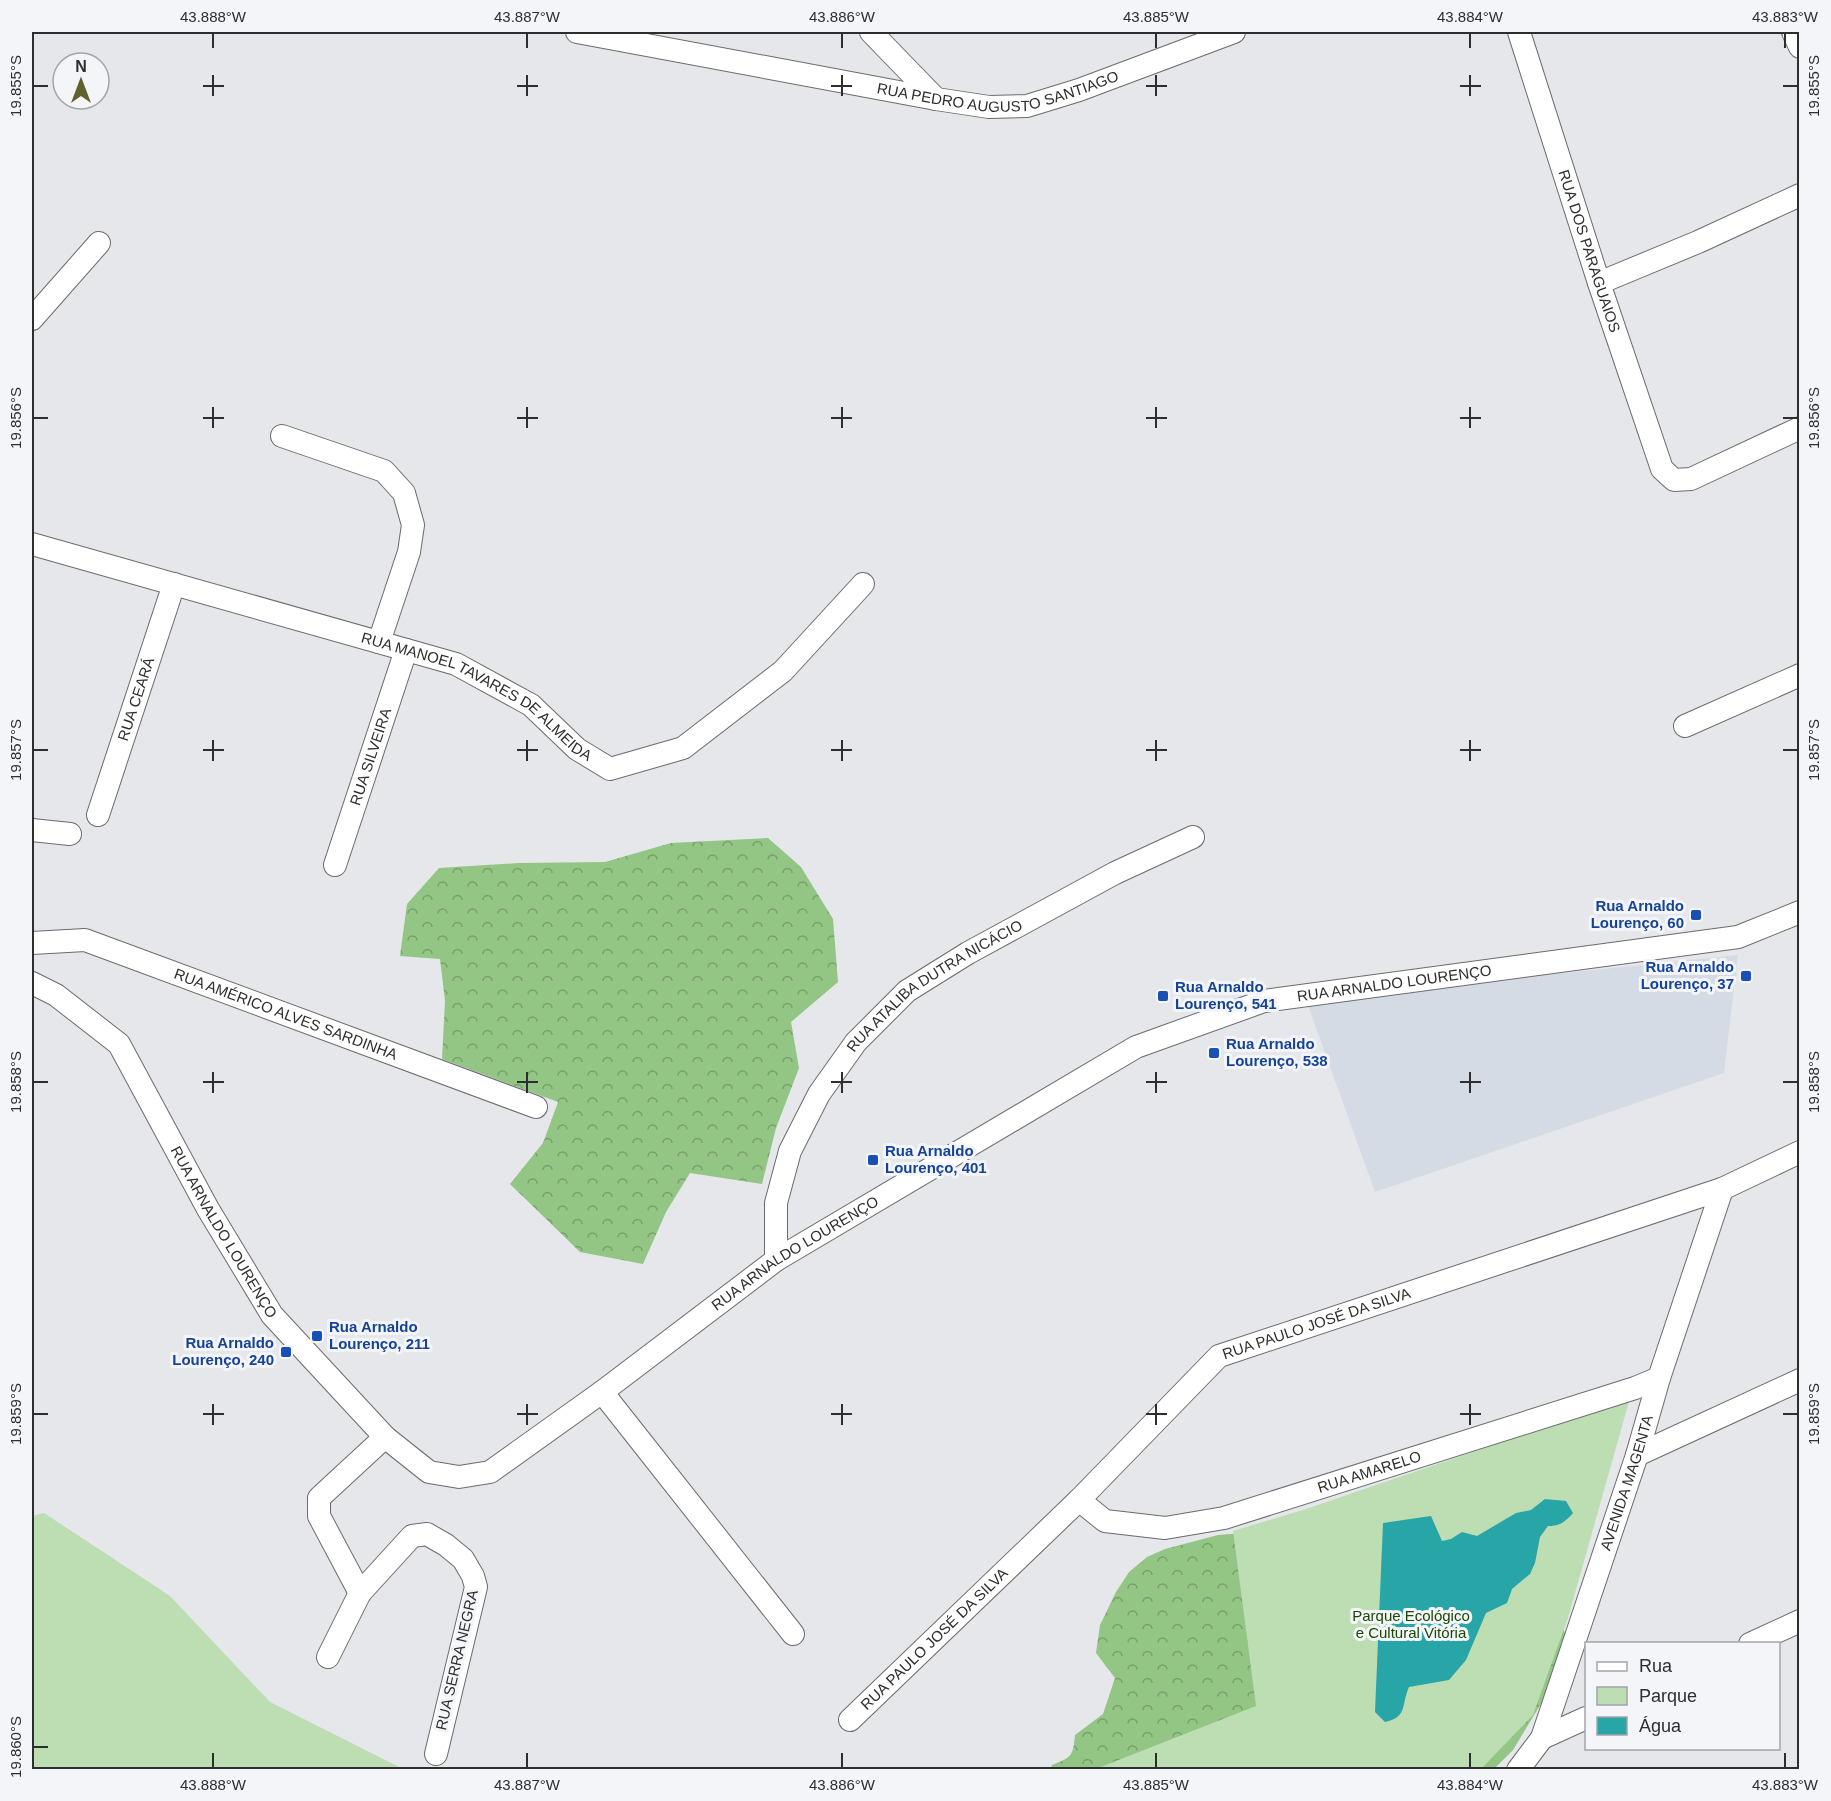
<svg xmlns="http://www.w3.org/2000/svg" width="1831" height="1801" font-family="Arial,sans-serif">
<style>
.built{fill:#d5dbe5}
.forest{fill:url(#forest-crowns)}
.park{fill:#bdddb3}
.water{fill:#28a5a6}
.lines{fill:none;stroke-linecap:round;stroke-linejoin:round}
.minor-casing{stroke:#696b6e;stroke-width:24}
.minor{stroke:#fff;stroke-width:22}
.ticks{fill:none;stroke:#2d2e2f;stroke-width:2}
.transit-dot{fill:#1a4fb4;stroke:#f3f5f8;stroke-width:2}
.labels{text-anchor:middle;stroke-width:6;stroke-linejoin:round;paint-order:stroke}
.street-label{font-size:15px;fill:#2d2e2f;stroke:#f3f5f8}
.transit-label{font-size:15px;font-weight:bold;fill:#164399;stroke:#f3f5f8;text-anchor:start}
.park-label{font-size:15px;fill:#1a4804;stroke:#f3f5f8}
.neatline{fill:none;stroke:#2d2e2f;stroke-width:2}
.ticks-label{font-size:15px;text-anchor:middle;fill:#2d2e2f}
</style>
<defs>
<pattern id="forest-crowns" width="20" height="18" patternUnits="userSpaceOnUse" patternTransform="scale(1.5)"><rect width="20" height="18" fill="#93c584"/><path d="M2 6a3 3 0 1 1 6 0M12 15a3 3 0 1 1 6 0" fill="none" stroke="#78a06c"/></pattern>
</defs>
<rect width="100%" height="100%" fill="#e5e7eb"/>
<path class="built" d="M 1738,955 L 1724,1073 L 1375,1192 L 1306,1000 Z"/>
<g class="forest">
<path d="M 768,838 L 801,867 L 833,919 L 838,982 L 791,1022 L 799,1068 L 776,1128 L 762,1184 L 690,1173 L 666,1212 L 643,1264 L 580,1252 L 510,1184 L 543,1143 L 558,1102 L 442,1059 L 445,1001 L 440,959 L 400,956 L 407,904 L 439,868 L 518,863 L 605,862 L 671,843 Z"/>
<path d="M 1257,1532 L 1560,1623 L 1567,1637 L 1548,1692 L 1513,1750 L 1494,1769 L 1050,1770 L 1052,1765 C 1072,1757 1073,1756 1075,1735 L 1103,1714 L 1115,1678 L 1096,1653 L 1100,1625 L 1116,1592 L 1129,1572 L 1147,1557 L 1165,1549 L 1218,1535 Z"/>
</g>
<g class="park">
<path d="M 1630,1398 L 1568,1618 L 1533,1715 L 1483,1767 L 1478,1770 L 1093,1770 L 1256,1706 L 1233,1531 L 1306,1509 Z"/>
<path d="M 44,1513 L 170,1596 L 270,1702 L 403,1769 L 32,1769 L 32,1516 Z"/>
</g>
<path class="water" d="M 1545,1499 L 1566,1501 L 1573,1513 C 1565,1522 1560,1526 1548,1526 L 1540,1537 L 1535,1563 L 1530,1574 L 1512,1589 L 1507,1603 L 1486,1613 L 1466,1660 L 1449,1680 L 1409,1687 C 1401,1705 1408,1717 1385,1722 L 1375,1712 L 1383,1523 L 1431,1516 L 1442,1541 L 1451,1539 L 1462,1532 L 1477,1536 L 1516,1513 L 1531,1510 Z"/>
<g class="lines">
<defs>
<g id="minor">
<path id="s1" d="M 577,32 L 936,99 L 989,107 L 1027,106 L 1079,90 L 1234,32"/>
<path d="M 871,32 L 936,99"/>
<path id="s2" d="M 1519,32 L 1599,283 L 1662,469 L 1674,480 L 1691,479 L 1800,428"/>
<path d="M 1793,32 L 1800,47"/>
<path d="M 1599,283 L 1698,242 L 1800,195"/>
<path d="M 32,319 L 99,243"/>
<path d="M 282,436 L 384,471 L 404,493 L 413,525 L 409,552 L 379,642"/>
<path id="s3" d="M 32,544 L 456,664 L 531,705 L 577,749 L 610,769 L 683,748 L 783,671 L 863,584"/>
<path d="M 1685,726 L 1800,675"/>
<path id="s4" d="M 98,815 L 174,584"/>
<path d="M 32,830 L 70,834"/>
<path id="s5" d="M 335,865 L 406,650"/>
<path id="s6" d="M 32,943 L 85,940 L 536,1107"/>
<path id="s7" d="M 32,983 L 56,995 L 119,1044 L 208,1209 L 272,1315 L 385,1437 L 429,1472 L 459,1477 L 490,1472 L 602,1392 L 776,1260 L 1136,1047 L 1264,1001 L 1738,937 L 1800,912"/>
<path id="s8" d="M 776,1260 L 776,1203 L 790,1151 L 819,1094 L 856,1042 L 907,991 L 968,953 L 1115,873 L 1193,837"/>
<path d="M 602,1392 L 793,1634"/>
<path d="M 1637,1455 L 1800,1380"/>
<path id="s9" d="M 1079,1500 L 1105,1521 L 1165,1528 L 1224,1518 L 1635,1388 L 1659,1378"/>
<path d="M 360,1593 L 319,1516 L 319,1498 L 385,1437"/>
<path d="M 1750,1644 L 1800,1621"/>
<path d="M 328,1657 L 360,1593 L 412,1536 L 427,1534 L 446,1545 L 463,1559 L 473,1576 L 476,1587 L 436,1754"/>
<path id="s10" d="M 850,1720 L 1079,1500 L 1219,1356 L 1722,1189 L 1800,1152"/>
<path d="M 1542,1738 L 1586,1718"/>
<path id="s11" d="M 1518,1770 L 1542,1738 L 1637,1455 L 1659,1378 L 1722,1189"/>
</g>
</defs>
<use href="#minor" class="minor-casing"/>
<use href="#minor" class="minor"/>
</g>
<path class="ticks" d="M 213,33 L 213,48M 527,33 L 527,48M 842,33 L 842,48M 1156,33 L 1156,48M 1470,33 L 1470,48M 1785,33 L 1785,48M 213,75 L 213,96M 527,75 L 527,96M 842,75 L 842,96M 1156,75 L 1156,96M 1470,75 L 1470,96M 33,86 L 48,86M 203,86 L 224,86M 517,86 L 538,86M 831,86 L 852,86M 1146,86 L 1167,86M 1460,86 L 1481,86M 1783,86 L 1798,86M 213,407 L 213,428M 527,407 L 527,428M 842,407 L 842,428M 1156,407 L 1156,428M 1470,407 L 1470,428M 33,418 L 48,418M 203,418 L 224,418M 517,418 L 538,418M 831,418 L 852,418M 1146,418 L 1167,418M 1460,418 L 1481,418M 1783,418 L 1798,418M 213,740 L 213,761M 527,740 L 527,761M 842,740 L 842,761M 1156,740 L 1156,761M 1470,740 L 1470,761M 33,750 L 48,750M 203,750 L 224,750M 517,750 L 538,750M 831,750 L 852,750M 1146,750 L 1167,750M 1460,750 L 1481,750M 1783,750 L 1798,750M 213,1072 L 213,1093M 527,1072 L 527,1093M 842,1072 L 842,1093M 1156,1072 L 1156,1093M 1470,1072 L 1470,1093M 33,1082 L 48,1082M 203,1082 L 224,1082M 517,1082 L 538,1082M 831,1082 L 852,1082M 1146,1082 L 1167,1082M 1460,1082 L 1481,1082M 1783,1082 L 1798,1082M 213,1404 L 213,1425M 527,1404 L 527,1425M 842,1404 L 842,1425M 1156,1404 L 1156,1425M 1470,1404 L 1470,1425M 33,1414 L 48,1414M 203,1414 L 224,1414M 517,1414 L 538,1414M 831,1414 L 852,1414M 1146,1414 L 1167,1414M 1460,1414 L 1481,1414M 1783,1414 L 1798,1414M 33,1747 L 48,1747M 213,1753 L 213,1768M 527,1753 L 527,1768M 842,1753 L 842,1768M 1156,1753 L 1156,1768M 1470,1753 L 1470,1768M 1785,1753 L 1785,1768"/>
<g class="transit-dot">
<rect x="1690" y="909" width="12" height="12" rx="3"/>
<rect x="1740" y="970" width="12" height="12" rx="3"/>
<rect x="1157" y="990" width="12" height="12" rx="3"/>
<rect x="1208" y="1047" width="12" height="12" rx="3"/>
<rect x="867" y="1154" width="12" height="12" rx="3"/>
<rect x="311" y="1330" width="12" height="12" rx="3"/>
<rect x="280" y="1346" width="12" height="12" rx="3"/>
</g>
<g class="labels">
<g class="street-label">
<text dy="5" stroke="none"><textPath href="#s1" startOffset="429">RUA PEDRO AUGUSTO SANTIAGO</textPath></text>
<text dy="5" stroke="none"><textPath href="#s2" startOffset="230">RUA DOS PARAGUAIOS</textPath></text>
<text dy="5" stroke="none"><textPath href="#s3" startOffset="474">RUA MANOEL TAVARES DE ALMEIDA</textPath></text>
<text dy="5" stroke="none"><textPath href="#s4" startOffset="122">RUA CEARÁ</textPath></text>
<text dy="5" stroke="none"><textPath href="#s5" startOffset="114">RUA SILVEIRA</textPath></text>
<text dy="5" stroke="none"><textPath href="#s7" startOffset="1744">RUA ARNALDO LOURENÇO</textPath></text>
<text dy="5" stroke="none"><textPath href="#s8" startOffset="336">RUA ATALIBA DUTRA NICÁCIO</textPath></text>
<text dy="5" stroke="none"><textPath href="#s6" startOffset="267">RUA AMÉRICO ALVES SARDINHA</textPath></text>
<text dy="5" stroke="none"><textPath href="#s7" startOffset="322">RUA ARNALDO LOURENÇO</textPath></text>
<text dy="5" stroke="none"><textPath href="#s7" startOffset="1078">RUA ARNALDO LOURENÇO</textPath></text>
<text dy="5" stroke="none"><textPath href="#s10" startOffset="621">RUA PAULO JOSÉ DA SILVA</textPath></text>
<text dy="5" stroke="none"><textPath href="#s9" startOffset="306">RUA AMARELO</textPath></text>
<text dy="5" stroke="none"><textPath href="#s11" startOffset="309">AVENIDA MAGENTA</textPath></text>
<text dy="5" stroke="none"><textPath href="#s10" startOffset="117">RUA PAULO JOSÉ DA SILVA</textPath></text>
<text transform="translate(457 1660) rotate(-77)" y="5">RUA SERRA NEGRA</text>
</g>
<g class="transit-label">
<text x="1684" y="911" text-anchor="end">Rua Arnaldo<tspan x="1684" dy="17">Lourenço, 60</tspan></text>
<text x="1734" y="972" text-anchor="end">Rua Arnaldo<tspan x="1734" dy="17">Lourenço, 37</tspan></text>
<text x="1175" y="992">Rua Arnaldo<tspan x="1175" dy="17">Lourenço, 541</tspan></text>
<text x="1226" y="1049">Rua Arnaldo<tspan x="1226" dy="17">Lourenço, 538</tspan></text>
<text x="885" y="1156">Rua Arnaldo<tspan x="885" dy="17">Lourenço, 401</tspan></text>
<text x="329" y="1332">Rua Arnaldo<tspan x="329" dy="17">Lourenço, 211</tspan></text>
<text x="274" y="1348" text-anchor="end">Rua Arnaldo<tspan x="274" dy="17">Lourenço, 240</tspan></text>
</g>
<g class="park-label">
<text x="1411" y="1621">Parque Ecológico<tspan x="1411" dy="17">e Cultural Vitória</tspan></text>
</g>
</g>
<rect width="1831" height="1801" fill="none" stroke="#f3f5f8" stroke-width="66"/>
<rect x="1585" y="1642" width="195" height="108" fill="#f3f5f8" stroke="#a4a5a8" stroke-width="1.5"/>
<rect x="1597" y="1662" width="30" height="9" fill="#ffffff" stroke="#a4a5a8" stroke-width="1.5"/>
<text x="1639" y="1672" font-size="18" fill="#2d2e2f">Rua</text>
<rect x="1597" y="1687" width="30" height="18" fill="#bdddb3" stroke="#a4a5a8" stroke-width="1.5"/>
<text x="1639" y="1702" font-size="18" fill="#2d2e2f">Parque</text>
<rect x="1597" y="1717" width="30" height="18" fill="#28a5a6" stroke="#a4a5a8" stroke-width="1.5"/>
<text x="1639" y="1732" font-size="18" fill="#2d2e2f">Água</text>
<g transform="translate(81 81)"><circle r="28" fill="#f3f5f8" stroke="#a4a5a8" stroke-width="1.5"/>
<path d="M0-4.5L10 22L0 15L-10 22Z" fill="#62612e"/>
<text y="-9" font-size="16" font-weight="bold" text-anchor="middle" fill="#2d2e2f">N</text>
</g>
<rect x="33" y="33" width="1765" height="1735" class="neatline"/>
<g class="ticks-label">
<text x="213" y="22">43.888°W</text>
<text x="527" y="22">43.887°W</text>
<text x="842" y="22">43.886°W</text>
<text x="1156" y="22">43.885°W</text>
<text x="1470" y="22">43.884°W</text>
<text x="1785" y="22">43.883°W</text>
<text transform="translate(16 86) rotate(-90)" y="5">19.855°S</text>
<text transform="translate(1814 86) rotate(-90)" y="5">19.855°S</text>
<text transform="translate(16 418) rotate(-90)" y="5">19.856°S</text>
<text transform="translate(1814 418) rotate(-90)" y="5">19.856°S</text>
<text transform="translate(16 750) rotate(-90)" y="5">19.857°S</text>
<text transform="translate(1814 750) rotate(-90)" y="5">19.857°S</text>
<text transform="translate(16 1082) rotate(-90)" y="5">19.858°S</text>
<text transform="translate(1814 1082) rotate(-90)" y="5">19.858°S</text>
<text transform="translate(16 1414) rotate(-90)" y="5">19.859°S</text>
<text transform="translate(1814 1414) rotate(-90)" y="5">19.859°S</text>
<text transform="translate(16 1747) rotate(-90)" y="5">19.860°S</text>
<text x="213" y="1790">43.888°W</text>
<text x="527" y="1790">43.887°W</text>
<text x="842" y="1790">43.886°W</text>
<text x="1156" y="1790">43.885°W</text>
<text x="1470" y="1790">43.884°W</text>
<text x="1785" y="1790">43.883°W</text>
</g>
</svg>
